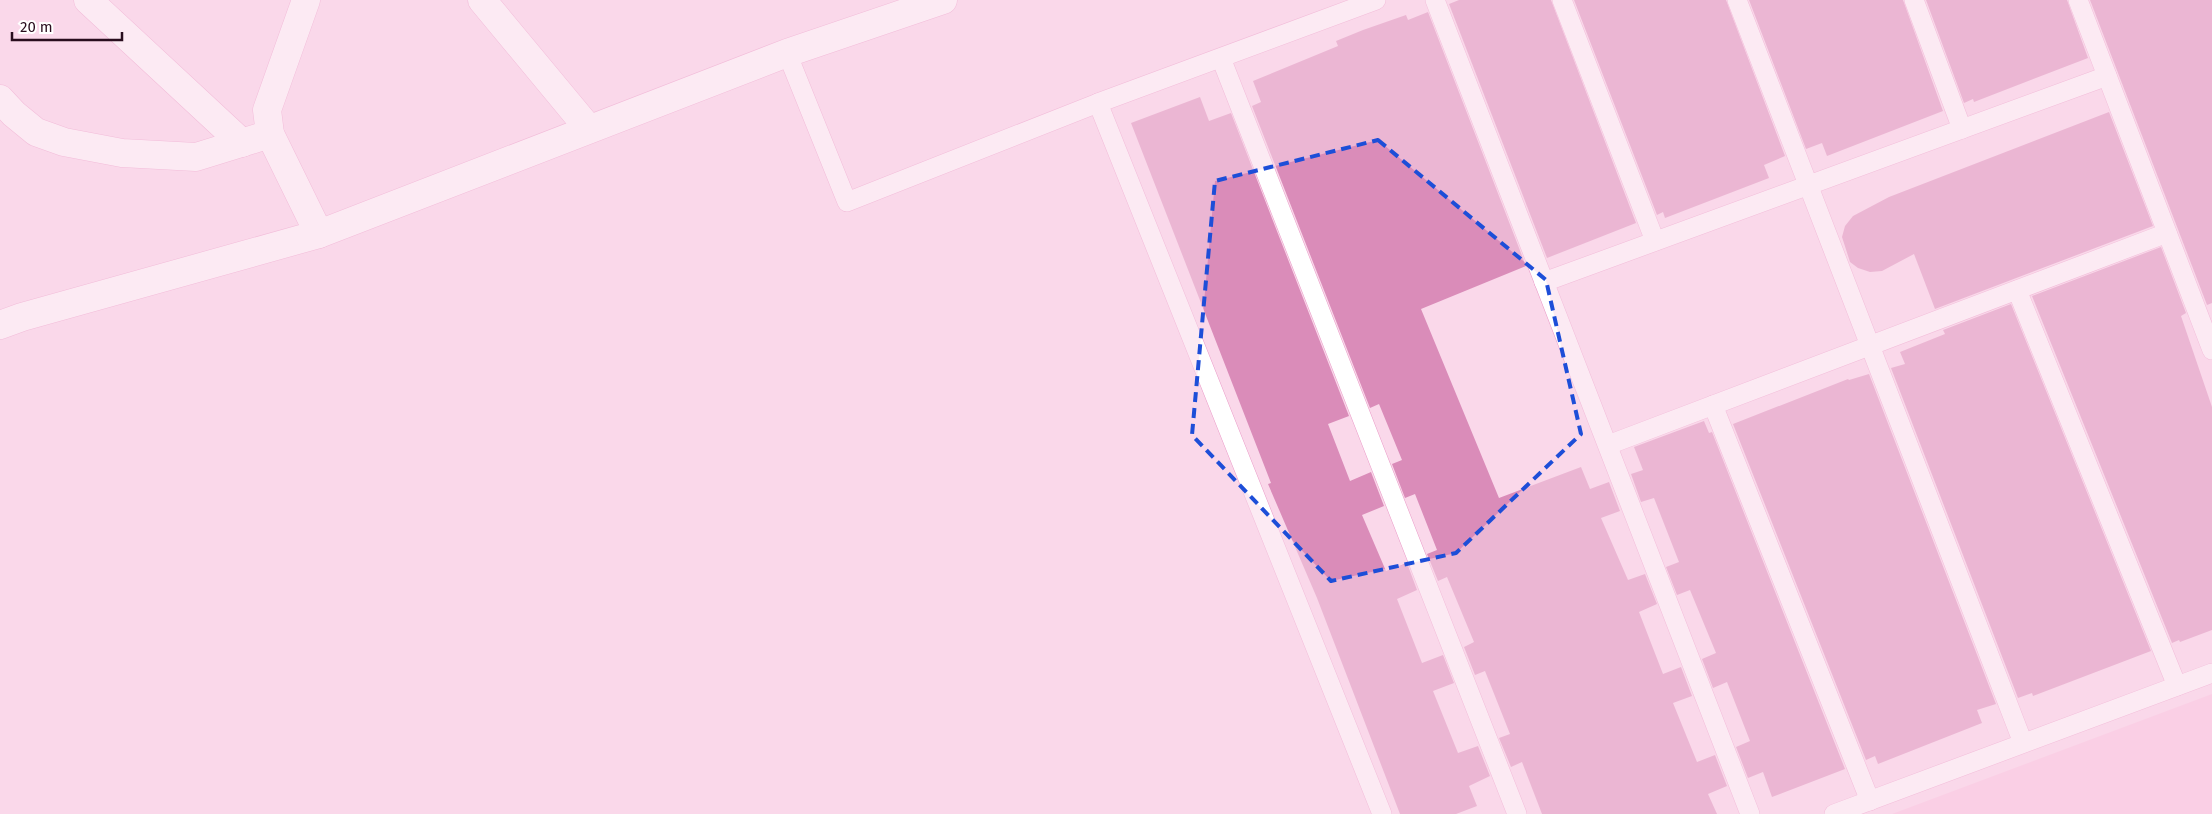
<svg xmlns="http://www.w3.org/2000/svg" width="2212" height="814" font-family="'Fira Sans',sans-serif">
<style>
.built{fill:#fac4e1}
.building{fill:#da8cb9}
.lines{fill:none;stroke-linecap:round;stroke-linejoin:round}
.lane-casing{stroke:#ea9bc8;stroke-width:20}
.street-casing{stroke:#ea9bc8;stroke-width:29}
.secondary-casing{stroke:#ea9bc8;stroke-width:29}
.lane{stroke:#fff;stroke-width:19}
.street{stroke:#fff;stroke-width:28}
.secondary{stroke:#fff;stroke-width:28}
.marked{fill:none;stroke:#1d4ed8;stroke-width:4;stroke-dasharray:10 6;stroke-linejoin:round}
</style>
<rect width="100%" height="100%" fill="#fad8ea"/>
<path class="built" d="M 2212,694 L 2212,814 L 1892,814 Z"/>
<g class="building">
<path d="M 1459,0 L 1551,0 L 1636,223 L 1547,258 L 1449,4 Z"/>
<path d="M 1574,0 L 1726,0 L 1785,156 L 1764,165 L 1769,178 L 1665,218 L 1663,212 L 1657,215 Z"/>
<path d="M 1749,0 L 1903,0 L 1943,111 L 1827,156 L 1822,143 L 1806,149 Z"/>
<path d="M 1926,0 L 2067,0 L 2088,58 L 1974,102 L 1973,99 L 1964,103 Z"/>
<path d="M 2090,0 L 2212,0 L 2212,303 L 2207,305 Z"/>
<path d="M 1428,12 L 1526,266 L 1421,309 L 1499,498 L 1581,467 L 1590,489 L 1609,482 L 1620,511 L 1601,518 L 1628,580 L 1645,574 L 1657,604 L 1639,612 L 1663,674 L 1681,667 L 1692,696 L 1673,703 L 1697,762 L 1715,755 L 1727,786 L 1708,794 L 1717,814 L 1542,814 L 1522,762 L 1511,767 L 1499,738 L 1510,734 L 1485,671 L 1475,675 L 1464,647 L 1474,642 L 1447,577 L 1438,581 L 1427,554 L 1437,550 L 1415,494 L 1405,498 L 1392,464 L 1402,460 L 1379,404 L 1370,408 L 1252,106 L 1261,102 L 1253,81 L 1338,46 L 1336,41 L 1363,30 L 1406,15 L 1408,20 Z"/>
<path d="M 1200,97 L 1209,121 L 1231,113 L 1349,416 L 1328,424 L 1350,481 L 1371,472 L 1384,506 L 1362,515 L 1386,571 L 1407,563 L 1417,590 L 1397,599 L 1422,663 L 1443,655 L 1454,683 L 1433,691 L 1458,753 L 1478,746 L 1490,776 L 1469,786 L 1477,806 L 1456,814 L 1400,814 L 1317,598 L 1268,484 L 1271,483 L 1131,123 Z"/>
<path d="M 2109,112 L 2153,226 L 1935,309 L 1914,254 L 1882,271 L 1870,272 L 1858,268 L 1850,262 L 1842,237 L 1845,226 L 1853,216 L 1889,197 Z"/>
<path d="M 2161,247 L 2186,313 L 2181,316 L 2212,407 L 2212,630 L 2180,642 L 2179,640 L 2172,643 L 2032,296 Z"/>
<path d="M 2011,304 L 2151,651 L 2033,696 L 2032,693 L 2018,698 L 1891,368 L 1905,364 L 1900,352 L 1945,334 L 1943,330 Z"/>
<path d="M 1869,374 L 1996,704 L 1977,710 L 1982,723 L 1878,764 L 1875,756 L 1866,760 L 1733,424 L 1848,379 L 1849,380 Z"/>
<path d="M 1704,421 L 1709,433 L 1712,432 L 1845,769 L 1772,797 L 1763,772 L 1748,778 L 1736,747 L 1750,741 L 1727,682 L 1713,688 L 1702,659 L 1716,653 L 1690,590 L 1677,595 L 1666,567 L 1679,562 L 1654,498 L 1641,502 L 1631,474 L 1643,470 L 1634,447 Z"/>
</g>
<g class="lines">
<defs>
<g id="lane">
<path d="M 1376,0 L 1098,103 L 1382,814"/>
<path d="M 1435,0 L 1750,814"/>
<path d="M 1562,0 L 1655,241"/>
<path d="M 1737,0 L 2023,743"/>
<path d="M 1914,0 L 1962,129"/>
<path d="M 2078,0 L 2212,350"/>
<path d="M 787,53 L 847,202 L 1098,103"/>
<path d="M 1221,58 L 1517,814"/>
<path d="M 1544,282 L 2107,76"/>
<path d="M 2017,290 L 2177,686"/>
<path d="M 1713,405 L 1870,801"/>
<path d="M 1608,445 L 2167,233"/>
<path d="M 1834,814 L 2212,673"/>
</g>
<g id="street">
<path d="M 88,0 L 242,143"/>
<path d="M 306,0 L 267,110 L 270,134 L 319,234"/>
<path d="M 482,0 L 589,129"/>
<path d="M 0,99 L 14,114 L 36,132 L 64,142 L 122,153 L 196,157 L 270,134"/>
</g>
<path id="secondary" d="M 0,325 L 22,317 L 319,234 L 787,53 L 943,0"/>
</defs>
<use href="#lane" class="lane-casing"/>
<use href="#street" class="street-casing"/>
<use href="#secondary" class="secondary-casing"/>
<use href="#lane" class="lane"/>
<use href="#street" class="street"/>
<use href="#secondary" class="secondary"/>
</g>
<path d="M0 0H2212V814H0ZM 1378,140 L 1546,280 L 1581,434 L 1456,553 L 1331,581 L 1192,435 L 1215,181 Z" fill="#fad8ea" fill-opacity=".55" fill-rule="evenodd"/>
<path class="marked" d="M 1378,140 L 1546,280 L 1581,434 L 1456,553 L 1331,581 L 1192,435 L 1215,181 Z"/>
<path d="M12 32v8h110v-8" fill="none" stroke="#290d1e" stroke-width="2.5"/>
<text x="20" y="32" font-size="15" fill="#290d1e" stroke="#ffffff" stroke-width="4" paint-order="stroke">20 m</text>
</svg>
